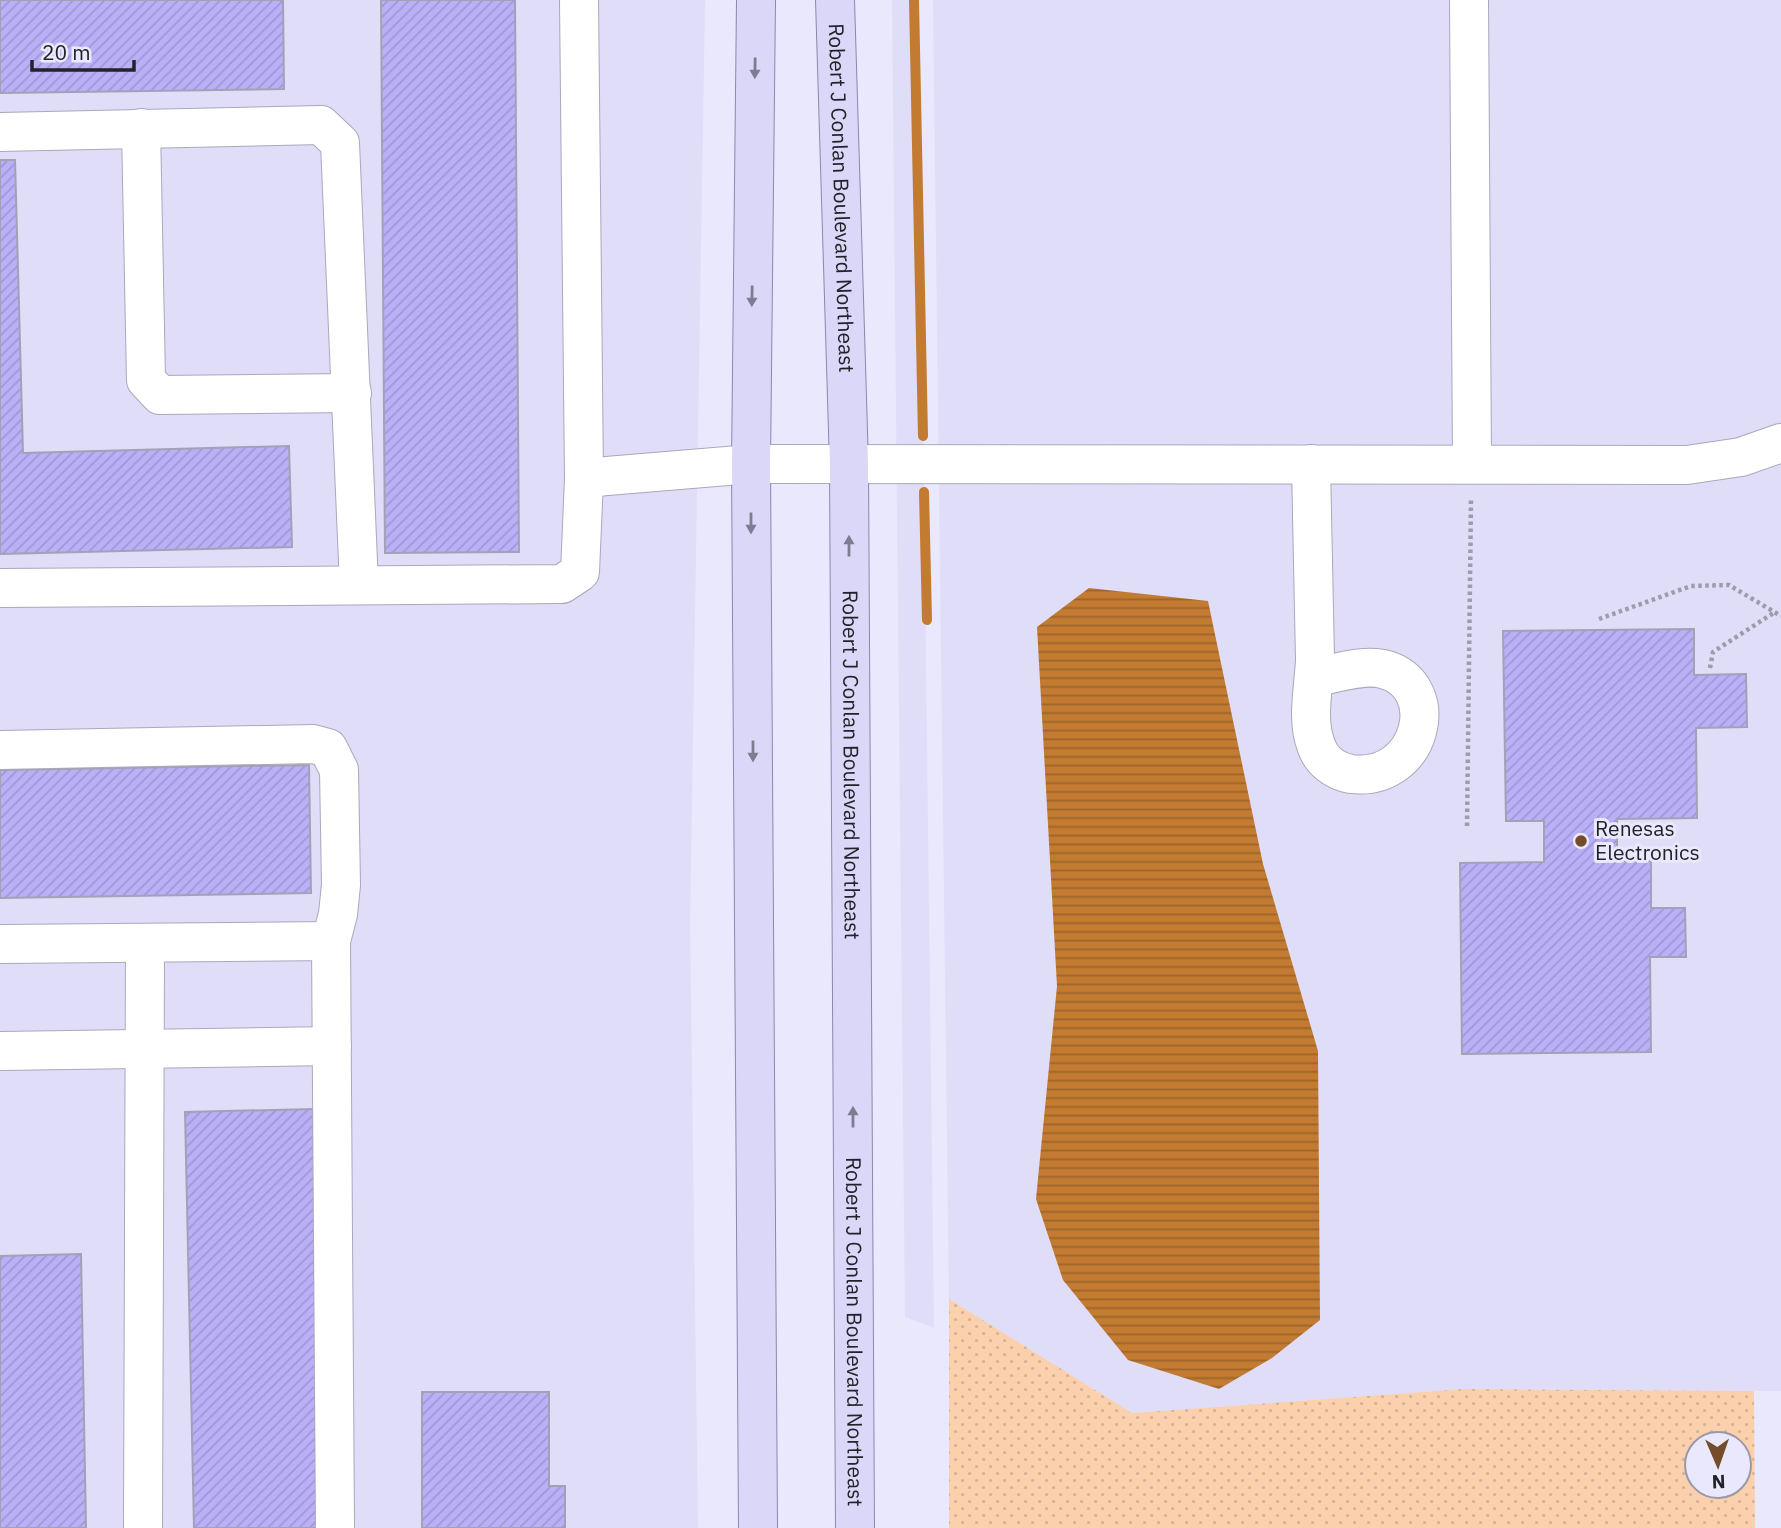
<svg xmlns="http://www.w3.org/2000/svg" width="1781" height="1528" font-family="'IBM Plex Sans',sans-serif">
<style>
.built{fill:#dfddf8}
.grass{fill:url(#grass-dots);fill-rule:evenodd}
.water{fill:url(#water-rules)}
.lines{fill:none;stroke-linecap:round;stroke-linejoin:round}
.stream{stroke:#c37a31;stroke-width:10}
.building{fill:url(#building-hatch);stroke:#a3a1b5;stroke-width:2}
.minor-casing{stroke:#aaa8bb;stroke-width:40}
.major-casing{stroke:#8b87ad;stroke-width:40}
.path{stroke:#9d9cab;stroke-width:4.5;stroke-dasharray:3.5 3.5;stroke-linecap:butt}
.minor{stroke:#fff;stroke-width:38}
.major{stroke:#dbd7f8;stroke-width:38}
.oneway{fill:#7f7c91}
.poi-dot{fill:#744d2a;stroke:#e9e8fc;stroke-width:2.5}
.labels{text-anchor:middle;stroke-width:6;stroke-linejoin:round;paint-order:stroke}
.street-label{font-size:21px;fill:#23222a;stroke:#e9e8fc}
.poi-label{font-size:21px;fill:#23222a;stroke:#e9e8fc;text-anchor:start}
</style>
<defs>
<pattern id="grass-dots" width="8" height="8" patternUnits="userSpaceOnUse" patternTransform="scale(1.75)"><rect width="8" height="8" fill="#fad0ad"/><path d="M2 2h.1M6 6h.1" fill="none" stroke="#d6b295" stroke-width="1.8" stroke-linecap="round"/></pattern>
<pattern id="water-rules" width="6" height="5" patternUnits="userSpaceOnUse" patternTransform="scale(1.75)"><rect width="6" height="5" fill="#c37a31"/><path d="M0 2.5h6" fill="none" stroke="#9e642a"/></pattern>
<pattern id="building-hatch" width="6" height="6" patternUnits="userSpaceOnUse" patternTransform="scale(1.75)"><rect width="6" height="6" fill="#bab0f7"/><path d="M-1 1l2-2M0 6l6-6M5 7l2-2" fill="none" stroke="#a097d4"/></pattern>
</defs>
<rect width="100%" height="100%" fill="#e9e8fc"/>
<g class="built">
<path d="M 0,0 L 705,0 L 690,923 L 698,1528 L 0,1528 Z"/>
<path d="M 892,0 L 918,0 L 934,1328 L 905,1317 Z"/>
<path d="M 933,0 L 1781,0 L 1781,1528 L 1781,1391 L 1464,1389 L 1132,1413 L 949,1299 Z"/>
</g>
<path class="grass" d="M 949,1299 L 1132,1413 L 1464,1389 L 1754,1391 L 1755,1528 L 949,1528 ZM 1697,1444 L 1739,1444 L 1739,1486 L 1697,1486 Z"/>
<path class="water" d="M 1089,588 L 1208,601 L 1263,864 L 1318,1051 L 1320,1320 L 1272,1358 L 1219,1389 L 1128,1360 L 1063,1280 L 1036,1199 L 1057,986 L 1037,627 Z"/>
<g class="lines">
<g class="stream">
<path d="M 914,0 L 923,436"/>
<path d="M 924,492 L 927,620"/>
</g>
</g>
<g class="building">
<path d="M 0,0 L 283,0 L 284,89 L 0,93 Z"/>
<path d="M 381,0 L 515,0 L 519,552 L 385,553 Z"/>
<path d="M 0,160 L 15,160 L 23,453 L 289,446 L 292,547 L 0,554 Z"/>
<path d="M 1694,629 L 1694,675 L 1746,674 L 1747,727 L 1696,728 L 1697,818 L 1617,819 L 1617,861 L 1651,861 L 1651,908 L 1685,908 L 1686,957 L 1650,957 L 1651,1052 L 1462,1054 L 1460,863 L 1544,862 L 1544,821 L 1506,821 L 1503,631 Z"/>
<path d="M 309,765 L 311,893 L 0,898 L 0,770 Z"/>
<path d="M 314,1109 L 324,1528 L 194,1528 L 185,1112 Z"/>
<path d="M 81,1254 L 86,1528 L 0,1528 L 0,1256 Z"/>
<path d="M 422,1392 L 549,1392 L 549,1486 L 565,1486 L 565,1528 L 422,1528 Z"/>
</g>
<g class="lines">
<defs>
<g id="minor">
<path d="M 579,0 L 584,479"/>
<path d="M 1469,0 L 1472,464"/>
<path d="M 141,128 L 146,380 L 160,395 L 352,393"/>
<path d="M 0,132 L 321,125 L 340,143 L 359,585"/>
<path d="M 1311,464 L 1315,660 C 1314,686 1306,720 1316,745 C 1321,761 1335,771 1351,774 C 1422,783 1446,685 1383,669 C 1363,664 1335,674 1314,677"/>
<path d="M 0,588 L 562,584 L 580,572 L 584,479 L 607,476 L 751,464 L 1687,465 L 1741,457 L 1781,443"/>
<path d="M 0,750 L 313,744 L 328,748 L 339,770 L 341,885 L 338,914 L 331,941"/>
<path d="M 0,944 L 331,941 L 335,1528"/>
<path d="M 0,1051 L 332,1046"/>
<path d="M 143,1528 L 145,943"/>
</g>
<g id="major">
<path d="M 756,0 L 751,464 L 758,1528"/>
<path id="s1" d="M 835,0 L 849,464 L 855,1528"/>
</g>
</defs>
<use href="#minor" class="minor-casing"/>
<use href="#major" class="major-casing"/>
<g class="path">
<path d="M 1599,619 L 1691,586 L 1729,585 L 1781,616"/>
<path d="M 1710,668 L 1713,652 L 1775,612"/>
<path d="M 1467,826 L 1471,500"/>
</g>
<use href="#minor" class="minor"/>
<use href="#major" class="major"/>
</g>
<defs><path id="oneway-solid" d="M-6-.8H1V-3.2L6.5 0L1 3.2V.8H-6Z" transform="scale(1.75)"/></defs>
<g class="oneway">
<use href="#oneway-solid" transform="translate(755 68) rotate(91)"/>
<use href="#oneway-solid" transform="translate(752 296) rotate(91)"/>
<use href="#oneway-solid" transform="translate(751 523) rotate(90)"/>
<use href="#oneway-solid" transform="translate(849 546) rotate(-90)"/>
<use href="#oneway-solid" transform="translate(753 751) rotate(90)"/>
<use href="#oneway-solid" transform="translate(853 1117) rotate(-90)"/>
</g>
<circle class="poi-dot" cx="1581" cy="841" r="7"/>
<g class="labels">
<g class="street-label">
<text dy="7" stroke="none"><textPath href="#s1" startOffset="198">Robert J Conlan Boulevard Northeast</textPath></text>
<text dy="7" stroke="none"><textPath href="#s1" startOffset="765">Robert J Conlan Boulevard Northeast</textPath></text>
<text dy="7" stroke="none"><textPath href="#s1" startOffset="1332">Robert J Conlan Boulevard Northeast</textPath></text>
</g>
<g class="poi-label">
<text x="1595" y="836">Renesas<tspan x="1595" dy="24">Electronics</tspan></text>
</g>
</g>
<g transform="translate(1718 1465) rotate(178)"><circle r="33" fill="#e9e8fc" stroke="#9a99a8" stroke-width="2"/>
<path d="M0-5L12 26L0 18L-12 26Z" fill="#744d2a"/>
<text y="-10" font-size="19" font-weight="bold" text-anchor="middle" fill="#23222a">N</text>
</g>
<path d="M32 60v10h102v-10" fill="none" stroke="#23222a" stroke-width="3.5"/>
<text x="42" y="60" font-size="21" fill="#23222a" stroke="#e9e8fc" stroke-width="5" paint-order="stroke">20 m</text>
</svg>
